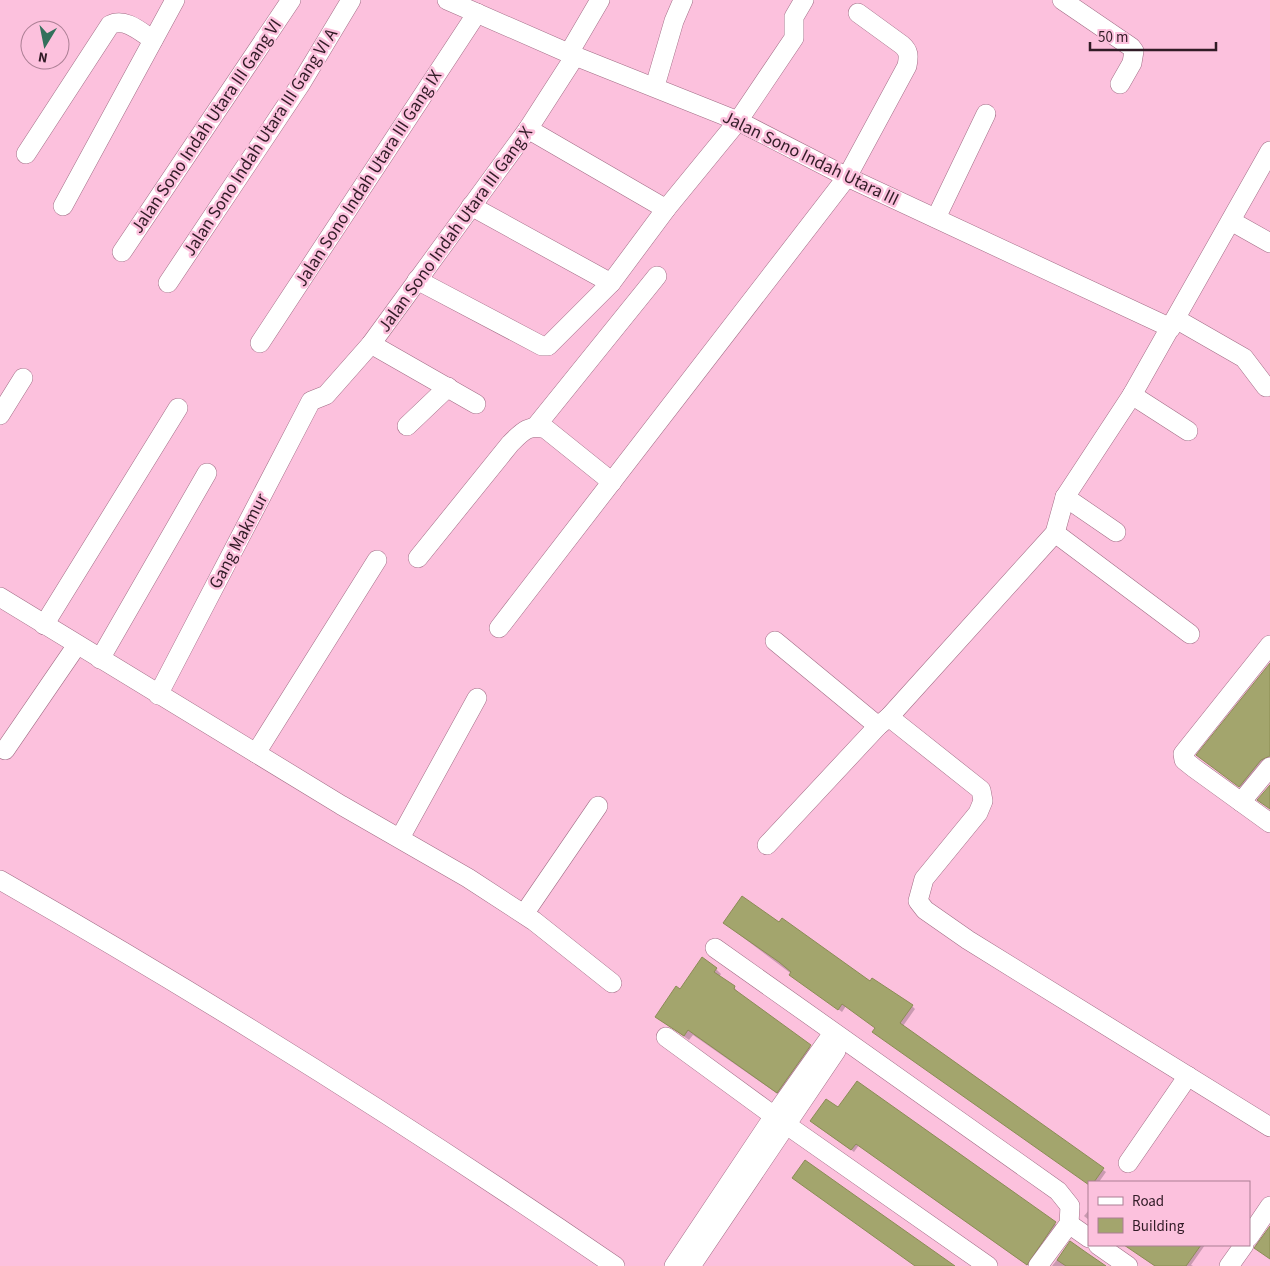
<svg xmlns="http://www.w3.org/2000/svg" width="1270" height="1266" font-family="'Source Sans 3',sans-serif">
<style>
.shadow{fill:#0003}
.building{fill:#a3a56d;stroke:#8b8c55}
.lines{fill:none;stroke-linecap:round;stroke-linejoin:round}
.minor-casing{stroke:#a26d86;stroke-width:20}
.minor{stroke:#fff;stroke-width:19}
.labels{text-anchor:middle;stroke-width:5;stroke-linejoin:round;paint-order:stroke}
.street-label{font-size:18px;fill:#311b26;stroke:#fcc1dd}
</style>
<rect width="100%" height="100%" fill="#fcc1dd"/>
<g class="shadow">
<path d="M 1270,666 L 1270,751 L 1241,787 L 1200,757 Z"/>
<path d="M 728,926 L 870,983 L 912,1006 L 915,1009 L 903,1026 L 1106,1172 L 1099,1182 L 1089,1182 L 846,1006 L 842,1012 Z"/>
<path d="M 716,969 L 721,974 L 719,977 L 734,987 L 739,994 L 815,1051 L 782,1097 L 693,1035 L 689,1040 L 656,1017 L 680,990 Z"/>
<path d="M 857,1083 L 1058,1226 L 1029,1266 L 859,1145 L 854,1152 L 814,1124 L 838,1109 Z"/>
<path d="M 1089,1210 L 1089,1220 L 1084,1216 Z"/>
<path d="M 1070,1243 L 1104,1266 L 1052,1266 Z"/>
<path d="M 1125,1245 L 1205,1245 L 1191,1265 L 1193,1266 L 1155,1266 Z"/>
</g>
<g class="building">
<path d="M 1270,663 L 1270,756 L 1261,760 L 1239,787 L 1196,755 Z"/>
<path d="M 1270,785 L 1270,809 L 1257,800 Z"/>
<path d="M 742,896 L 779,922 L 782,918 L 870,981 L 872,978 L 913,1005 L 900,1023 L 1104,1168 L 1094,1182 L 1089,1182 L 1089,1185 L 872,1032 L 875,1028 L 842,1004 L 838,1010 L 789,975 L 791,972 L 779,962 L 723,923 Z"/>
<path d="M 702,957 L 717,968 L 714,972 L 735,986 L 734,989 L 811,1045 L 777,1093 L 688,1030 L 684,1036 L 655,1017 L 676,986 L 680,989 Z"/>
<path d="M 857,1081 L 1056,1222 L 1027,1265 L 856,1144 L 851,1150 L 810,1121 L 826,1099 L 838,1107 Z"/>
<path d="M 805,1160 L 860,1199 L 955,1266 L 915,1266 L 792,1178 Z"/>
<path d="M 1270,1226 L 1270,1259 L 1254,1248 Z"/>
<path d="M 1070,1241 L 1087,1253 L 1106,1266 L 1066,1266 L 1057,1260 Z"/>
<path d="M 1124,1245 L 1201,1245 L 1186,1266 L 1155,1266 Z"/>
</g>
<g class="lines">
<defs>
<g id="minor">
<path d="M 447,0 L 575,56 L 738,121 L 847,177 L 1171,328"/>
<path d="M 1062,0 L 1131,47 L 1134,51 L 1132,63 L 1120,84"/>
<path d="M 569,53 L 600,0"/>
<path d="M 655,86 L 674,21 L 683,0"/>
<path d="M 528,129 L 666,209"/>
<path d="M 26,154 L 110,25 C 125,17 141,32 153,40"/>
<path d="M 63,206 L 175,0"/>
<path d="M 471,206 L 611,283"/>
<path d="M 936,218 L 986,114"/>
<path d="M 1231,221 L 1270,243"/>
<path d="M 122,252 L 291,0"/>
<path d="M 417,280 L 542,346 L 548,346 L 611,283 L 666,209 L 738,121 L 794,38 L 794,17 L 804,0"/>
<path d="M 168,283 L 300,85 L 351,0"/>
<path d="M 1176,319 L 1244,358 L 1266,387"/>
<path d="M 260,343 L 477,13"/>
<path d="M 371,344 L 476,404"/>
<path d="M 1132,395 L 1188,431"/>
<path d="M 0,415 L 23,378"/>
<path d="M 407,426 L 448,387"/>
<path d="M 536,426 L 657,276"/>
<path d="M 1065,497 L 1116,532"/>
<path d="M 1055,533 L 1190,634"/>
<path d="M 418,558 L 510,444 C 522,432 528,424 546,429 L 612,482"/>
<path d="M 0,597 L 341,805 L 468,878 L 534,921 L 612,983"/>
<path d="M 44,625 L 178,408"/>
<path d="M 499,628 L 847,177 L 907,66 C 909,56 909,51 902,45 L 858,13"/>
<path d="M 775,641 L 878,726"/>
<path d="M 1270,645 L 1183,754 L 1184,760 L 1194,768 L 1270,823"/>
<path d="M 100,659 L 207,473"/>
<path d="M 158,695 L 311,401 L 326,395 L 371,344 L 528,129 L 575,56"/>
<path d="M 889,717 L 981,790 L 983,801 L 978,813 L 924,879 L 918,901 L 925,910 L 968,940 L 1270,1127"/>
<path d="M 5,750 L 77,645"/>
<path d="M 256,753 L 377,560"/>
<path d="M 1241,802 L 1270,767"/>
<path d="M 400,838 L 477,698"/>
<path d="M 767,845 L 878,726 L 889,717 L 1055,533 L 1065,497 L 1132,395 L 1270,151"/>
<path d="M 0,880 C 210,1000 415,1129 615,1266"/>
<path d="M 524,914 L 598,806"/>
<path d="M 715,948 L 1058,1191 L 1070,1206 L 1069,1224 L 1038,1266"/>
<path d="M 666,1037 L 774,1116 L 988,1266"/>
<path d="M 1128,1163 L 1188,1076"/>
<path d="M 1069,1224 L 1089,1238"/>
<path d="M 1249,1237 L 1270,1206"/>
<path d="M 1098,1245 L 1128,1266"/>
<path d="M 674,1266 L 774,1116 L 833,1033"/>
<path d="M 691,1266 L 836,1051"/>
<path d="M 1229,1266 L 1244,1245"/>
</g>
</defs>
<use href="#minor" class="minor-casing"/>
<use href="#minor" class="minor"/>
</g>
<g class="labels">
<g class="street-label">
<text transform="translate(206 126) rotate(-56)" y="6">Jalan Sono Indah Utara III Gang VI</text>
<text transform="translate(260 142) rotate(-57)" y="6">Jalan Sono Indah Utara III Gang VI A</text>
<text transform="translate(811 158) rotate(26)" y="6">Jalan Sono Indah Utara III</text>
<text transform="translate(368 178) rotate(-57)" y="6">Jalan Sono Indah Utara III Gang IX</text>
<text transform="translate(455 229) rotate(-54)" y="6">Jalan Sono Indah Utara III Gang X</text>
<text transform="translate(238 541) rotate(-62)" y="6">Gang Makmur</text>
</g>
</g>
<rect x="1088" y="1181" width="162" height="65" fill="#fcc1dd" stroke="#ab7f94"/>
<rect x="1098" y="1197" width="25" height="8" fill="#ffffff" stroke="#ab7f94"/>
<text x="1132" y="1206" font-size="15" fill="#311b26">Road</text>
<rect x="1098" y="1218" width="25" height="15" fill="#a3a56d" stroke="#ab7f94"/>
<text x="1132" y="1231" font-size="15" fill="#311b26">Building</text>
<g transform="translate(45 45) rotate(190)"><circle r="24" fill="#fcc1dd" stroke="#ab7f94"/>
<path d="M0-4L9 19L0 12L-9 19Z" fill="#33705c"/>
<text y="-8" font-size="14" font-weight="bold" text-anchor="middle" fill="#311b26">N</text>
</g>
<path d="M1090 42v8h126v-8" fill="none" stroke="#311b26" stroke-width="2.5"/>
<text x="1098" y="42" font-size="15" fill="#311b26" stroke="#fcc1dd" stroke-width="4" paint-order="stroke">50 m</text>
</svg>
